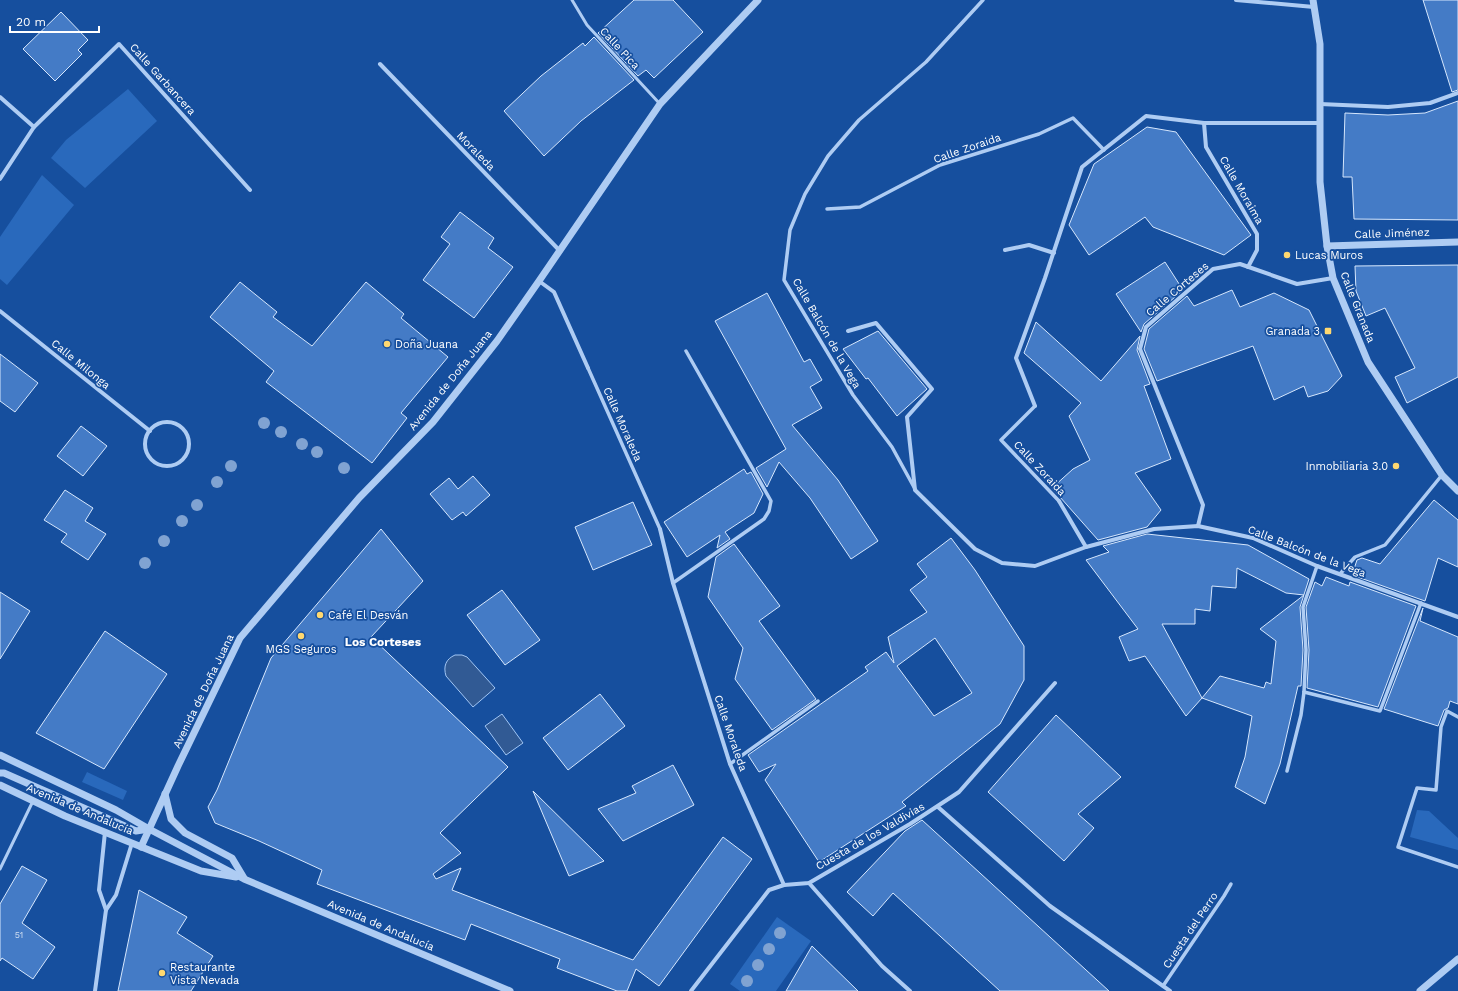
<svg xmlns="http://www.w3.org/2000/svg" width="1458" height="991" font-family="'Work Sans',sans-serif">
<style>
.green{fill:#2969bc}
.water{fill:#315a94;stroke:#a1c6f5}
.building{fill:#447bc6;stroke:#d6e7fd;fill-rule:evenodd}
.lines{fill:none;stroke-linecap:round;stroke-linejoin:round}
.service{stroke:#aeccf3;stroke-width:3}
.pedestrian{stroke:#aeccf3;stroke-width:3.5}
.minor{stroke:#aeccf3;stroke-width:4}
.tertiary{stroke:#aeccf3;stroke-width:7}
.tree{fill:#80a3d2}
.poi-dot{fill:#ffd870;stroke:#164f9e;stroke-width:1.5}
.labels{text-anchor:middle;stroke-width:3.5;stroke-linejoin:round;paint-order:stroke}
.number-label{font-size:9px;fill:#d0def1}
.street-label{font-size:11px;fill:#fff;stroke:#164f9e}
.poi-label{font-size:11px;fill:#fff;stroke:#164f9e;text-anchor:start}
.neighbourhood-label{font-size:12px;font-weight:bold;fill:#fff;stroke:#164f9e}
</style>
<rect width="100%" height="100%" fill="#164f9e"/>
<g class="green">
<path d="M 128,89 L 157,121 L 85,188 L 51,158 L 66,140 Z"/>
<path d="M 42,175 L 74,205 L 7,285 L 0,279 L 0,237 Z"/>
<path d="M 87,772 L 127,791 L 123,800 L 82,782 Z"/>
<path d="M 1417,810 L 1429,811 L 1458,838 L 1458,850 L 1410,837 Z"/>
<path d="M 777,917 L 811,941 L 776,991 L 740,991 L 730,984 Z"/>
</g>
<g class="water">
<path d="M 455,655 L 462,655 L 467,657 L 495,688 L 473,707 L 446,676 C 443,666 446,659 455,655 Z"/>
<path d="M 502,714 L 523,743 L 506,755 L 485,726 Z"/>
</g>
<g class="building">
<path d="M 634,0 L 673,0 L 703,32 L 654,78 L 646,70 L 638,76 L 598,33 Z"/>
<path d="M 1423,0 L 1458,0 L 1458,90 L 1452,92 Z"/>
<path d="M 61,12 L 88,40 L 78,50 L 82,54 L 55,81 L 23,49 Z"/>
<path d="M 594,37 L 634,80 L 581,121 L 544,156 L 504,111 L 541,76 L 583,43 L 585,46 Z"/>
<path d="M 1458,101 L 1458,220 L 1354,219 L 1352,177 L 1343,177 L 1345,113 L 1388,115 L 1425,113 Z"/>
<path d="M 1147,127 L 1176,132 L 1251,235 L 1224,255 L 1153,227 L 1145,217 L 1089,255 L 1069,225 L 1094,164 Z"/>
<path d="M 460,212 L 494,238 L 488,248 L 513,267 L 474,318 L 423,280 L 450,244 L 441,237 Z"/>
<path d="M 1165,262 L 1183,290 L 1144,324 L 1141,332 L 1116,294 Z"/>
<path d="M 1458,265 L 1458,377 L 1407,403 L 1395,377 L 1415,368 L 1385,308 L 1366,316 L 1356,291 L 1355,266 Z"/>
<path d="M 240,282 L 277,312 L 273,317 L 312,346 L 366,282 L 404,314 L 401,318 L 448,357 L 401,413 L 407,418 L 372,463 L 266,382 L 274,371 L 210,317 Z"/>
<path d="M 1232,290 L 1240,307 L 1274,293 L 1309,310 L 1342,376 L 1328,391 L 1308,397 L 1304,386 L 1274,400 L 1253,346 L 1157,381 L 1144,349 L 1149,329 L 1187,296 L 1194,306 Z"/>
<path d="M 767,293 L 804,362 L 810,359 L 822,380 L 810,387 L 822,408 L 792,425 L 838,480 L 878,541 L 851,559 L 810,498 L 779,462 L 767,487 L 756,468 L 786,449 L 715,321 Z"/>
<path d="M 1036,322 L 1101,381 L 1140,336 L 1137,350 L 1150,384 L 1144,386 L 1171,459 L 1135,473 L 1161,510 L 1147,527 L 1098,540 L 1052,488 L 1073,469 L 1090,460 L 1069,416 L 1081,403 L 1024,353 Z"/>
<path d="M 878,331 L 927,389 L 897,416 L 868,378 L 866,379 L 843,349 Z"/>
<path d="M 0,354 L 38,383 L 15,412 L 0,401 Z"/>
<path d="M 81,426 L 107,446 L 83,476 L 57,456 Z"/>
<path d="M 744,469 L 747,474 L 751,472 L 763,494 L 754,513 L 725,532 L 730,539 L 717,548 L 720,535 L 687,557 L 664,522 Z"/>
<path d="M 473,476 L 490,495 L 466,516 L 463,512 L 452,520 L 430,494 L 449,478 L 458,489 Z"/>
<path d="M 65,490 L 93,508 L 85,521 L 106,534 L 88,560 L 61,542 L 67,534 L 44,520 Z"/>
<path d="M 1434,500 L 1458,520 L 1458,567 L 1438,558 L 1425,601 L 1352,575 L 1357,560 L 1362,558 L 1380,564 Z"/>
<path d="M 633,502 L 652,545 L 593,570 L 575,527 Z"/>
<path d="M 381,529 L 423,581 L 371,637 L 508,767 L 440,833 L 461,853 L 433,874 L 436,879 L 461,868 L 452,890 L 633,960 L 723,837 L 752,859 L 659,986 L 636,969 L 627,991 L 617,991 L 557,968 L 560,959 L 471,924 L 465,940 L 317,884 L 322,870 L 259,841 L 215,823 L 208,807 L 217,790 L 271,658 Z"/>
<path d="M 1147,534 L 1248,545 L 1309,579 L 1300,607 L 1303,650 L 1301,686 L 1298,686 L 1280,764 L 1265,804 L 1235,787 L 1245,757 L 1252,716 L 1202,698 L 1186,716 L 1145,656 L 1129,661 L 1119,637 L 1138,629 L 1086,560 L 1109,552 L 1103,546 ZM 1237,568 L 1286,593 L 1304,595 L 1260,629 L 1276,641 L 1271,684 L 1266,682 L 1264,688 L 1220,676 L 1202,698 L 1162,624 L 1195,624 L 1195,609 L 1210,611 L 1212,586 L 1236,588 Z"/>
<path d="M 951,538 L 975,570 L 1024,646 L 1024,680 L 1000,724 L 902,802 L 906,806 L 819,862 L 765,780 L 776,764 L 759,772 L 748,755 L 868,671 L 865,667 L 886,652 L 894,663 L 888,637 L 927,612 L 910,590 L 927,577 L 917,564 ZM 935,638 L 972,693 L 934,716 L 897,666 Z"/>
<path d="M 734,544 L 780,606 L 759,621 L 816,699 L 772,730 L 735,679 L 743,648 L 708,597 L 716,557 Z"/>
<path d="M 1326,577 L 1349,586 L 1350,582 L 1416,606 L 1378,707 L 1307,688 L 1309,650 L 1306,607 L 1315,582 L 1322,586 Z"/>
<path d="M 502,590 L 540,640 L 505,665 L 467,615 Z"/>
<path d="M 0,592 L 30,611 L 0,659 Z"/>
<path d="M 1423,608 L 1420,621 L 1458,637 L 1458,704 L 1450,701 L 1448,708 L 1444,710 L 1438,726 L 1384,709 Z"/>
<path d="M 105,631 L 167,674 L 104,769 L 36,733 Z"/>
<path d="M 600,694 L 625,726 L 568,770 L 543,738 Z"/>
<path d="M 1056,715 L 1121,777 L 1078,814 L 1094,828 L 1064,861 L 988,792 Z"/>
<path d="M 673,765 L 694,805 L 623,841 L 598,809 L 636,793 L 632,786 Z"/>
<path d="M 533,791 L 604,861 L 569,876 Z"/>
<path d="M 922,820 L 1109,991 L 1000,991 L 893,893 L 873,916 L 847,892 L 905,831 Z"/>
<path d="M 22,866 L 47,880 L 22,923 L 55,947 L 33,979 L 2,958 L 0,961 L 0,904 Z"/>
<path d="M 139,890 L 187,917 L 177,933 L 213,956 L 191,991 L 118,991 Z"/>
<path d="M 812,946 L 858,991 L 786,991 Z"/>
</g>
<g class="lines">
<g class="service">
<path d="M 572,0 L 587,25 L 660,104"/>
<path d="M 0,869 L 33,801"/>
</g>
<g class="pedestrian">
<path d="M 827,209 L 860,207 L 940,165 L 1039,134 L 1073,118 L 1104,150"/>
<path d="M 588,368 L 660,529"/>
<path d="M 1035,406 L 1001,440 L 1059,501"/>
<path d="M 915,489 L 892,447 L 853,395 L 784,280 L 790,230 L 805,194 L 828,156 L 859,120 L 926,62 L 983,0"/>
<path d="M 1340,574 L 1355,557 L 1385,545 L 1442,475"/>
<path d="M 673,583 L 764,519 L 769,511 L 771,501 L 686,351"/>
<path d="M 1304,692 L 1380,711 L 1421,603"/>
<path d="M 1458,717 L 1447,711 L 1441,727 L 1436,790 L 1417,788 L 1398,847 L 1458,867"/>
<path d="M 730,764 L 818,701"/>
<path d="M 1287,771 L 1301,715 L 1304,692 L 1306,650 L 1303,607 L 1317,566"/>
<path d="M 1163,986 L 1224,896 L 1231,884"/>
</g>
<g class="minor">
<path d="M 1236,0 L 1314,7"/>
<path d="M 380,64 L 559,250"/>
<path d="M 0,97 L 34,127"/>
<path d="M 1320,104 L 1388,107 L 1430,103 L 1458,93"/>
<path d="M 1204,123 L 1206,147 L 1257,234 L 1257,250 L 1248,267"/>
<path d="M 0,179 L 34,127 L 119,44 L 250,190"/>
<path d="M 1005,250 L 1029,245 L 1054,253"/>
<path d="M 539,281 L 554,292 L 588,368"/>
<path d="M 0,311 L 150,431"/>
<path d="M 848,331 L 876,323 L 932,389 L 907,417 L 915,490 L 975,549 L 1002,563 L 1035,566 L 1086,547 L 1154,529 L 1198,526 L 1253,538 L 1317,566 L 1458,617"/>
<path d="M 1035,406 L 1016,358 L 1045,278 L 1082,167 L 1146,116 L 1204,123 L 1320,123"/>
<circle cx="167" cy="444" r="22"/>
<path d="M 1059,501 L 1086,547"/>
<path d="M 1198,526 L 1203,505 L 1140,349 L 1146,327 L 1213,269 L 1240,264 L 1297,284 L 1333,278"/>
<path d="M 660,529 L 673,583 L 730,764 L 784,885"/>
<path d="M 938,807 L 1050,906 L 1170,991"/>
<path d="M 809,883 L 882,966 L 910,991"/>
<path d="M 106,910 L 116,895 L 132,843"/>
<path d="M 95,991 L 106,910 L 99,890 L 105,832"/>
<path d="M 691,991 L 769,890 L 784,885 L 809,883 L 910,824 L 959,792 L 1055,683"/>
</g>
<g class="tertiary">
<path d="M 1313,0 L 1320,44 L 1320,182 L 1327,246 L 1333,278 L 1368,362 L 1442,475 L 1458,491"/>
<path d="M 1327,246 L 1458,242"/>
<path d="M 0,755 L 116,810 L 149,829 L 244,879 L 510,991"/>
<path d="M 0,773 L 4,773 L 136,831 L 149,829"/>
<path d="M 0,785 L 65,816 L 201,871 L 236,877"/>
<path d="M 165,794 L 171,819 L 185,833 L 232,858 L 244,878"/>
<path d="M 141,847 L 178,766 L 240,638 L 359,498 L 433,422 L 497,341 L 539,281 L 660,104 L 758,0"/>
<path d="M 1420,991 L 1458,959"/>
</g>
</g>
<g class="tree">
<circle cx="264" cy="423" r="6"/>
<circle cx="281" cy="432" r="6"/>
<circle cx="302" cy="444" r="6"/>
<circle cx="317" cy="452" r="6"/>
<circle cx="231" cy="466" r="6"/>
<circle cx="344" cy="468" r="6"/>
<circle cx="217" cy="482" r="6"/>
<circle cx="197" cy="505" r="6"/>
<circle cx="182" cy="521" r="6"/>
<circle cx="164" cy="541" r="6"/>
<circle cx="145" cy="563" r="6"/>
<circle cx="780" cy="933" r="6"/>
<circle cx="769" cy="949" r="6"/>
<circle cx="758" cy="965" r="6"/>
<circle cx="747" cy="981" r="6"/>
</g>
<g class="poi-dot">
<circle cx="1287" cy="255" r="4"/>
<rect x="1324" y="327" width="8" height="8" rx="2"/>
<circle cx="387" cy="344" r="4"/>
<circle cx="1396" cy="466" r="4"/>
<circle cx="320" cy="615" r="4"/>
<circle cx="301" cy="636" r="4"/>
<circle cx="162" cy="973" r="4"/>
</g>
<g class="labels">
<g class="number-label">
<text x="19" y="938">51</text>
</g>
<g class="street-label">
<text transform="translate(620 48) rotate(47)" y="4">Calle Pica</text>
<text transform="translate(163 79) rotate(48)" y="4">Calle Garbancera</text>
<text transform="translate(967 148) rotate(-19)" y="4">Calle Zoraida</text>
<text transform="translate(476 151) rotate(46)" y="4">Moraleda</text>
<text transform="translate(1242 190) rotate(60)" y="4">Calle Moraima</text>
<text transform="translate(1392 233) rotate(-2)" y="4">Calle Jiménez</text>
<text transform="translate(1177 289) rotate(-40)" y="4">Calle Corteses</text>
<text transform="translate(1358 307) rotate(68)" y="4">Calle Granada</text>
<text transform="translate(827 333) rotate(60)" y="4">Calle Balcón de la Vega</text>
<text transform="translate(81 364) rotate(39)" y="4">Calle Milonga</text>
<text transform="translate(450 380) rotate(-51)" y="4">Avenida de Doña Juana</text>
<text transform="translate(623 424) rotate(66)" y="4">Calle Moraleda</text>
<text transform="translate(1040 468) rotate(47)" y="4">Calle Zoraida</text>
<text transform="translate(1307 551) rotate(21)" y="4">Calle Balcón de la Vega</text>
<text transform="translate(203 691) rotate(-64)" y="4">Avenida de Doña Juana</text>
<text transform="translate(731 733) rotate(71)" y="4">Calle Moraleda</text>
<text transform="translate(80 809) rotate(23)" y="4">Avenida de Andalucía</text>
<text transform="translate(870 836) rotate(-30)" y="4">Cuesta de los Valdivias</text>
<text transform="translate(381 925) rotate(23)" y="4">Avenida de Andalucía</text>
<text transform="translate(1190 930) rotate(-56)" y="4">Cuesta del Perro</text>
</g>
<g class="poi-label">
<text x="1295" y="259">Lucas Muros</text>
<text x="1320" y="335" text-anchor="end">Granada 3</text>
<text x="395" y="348">Doña Juana</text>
<text x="1388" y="470" text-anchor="end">Inmobiliaria 3.0</text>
<text x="328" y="619">Café El Desván</text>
<text x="301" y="653" text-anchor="middle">MGS Seguros</text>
<text x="170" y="971">Restaurante<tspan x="170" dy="13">Vista Nevada</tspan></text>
</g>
<g class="neighbourhood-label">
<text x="383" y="646">Los Corteses</text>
</g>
</g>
<path d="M10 26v6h89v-6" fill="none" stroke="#ffffff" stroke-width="2"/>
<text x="16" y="26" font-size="12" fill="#ffffff" stroke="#164f9e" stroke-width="3" paint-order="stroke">20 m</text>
</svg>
